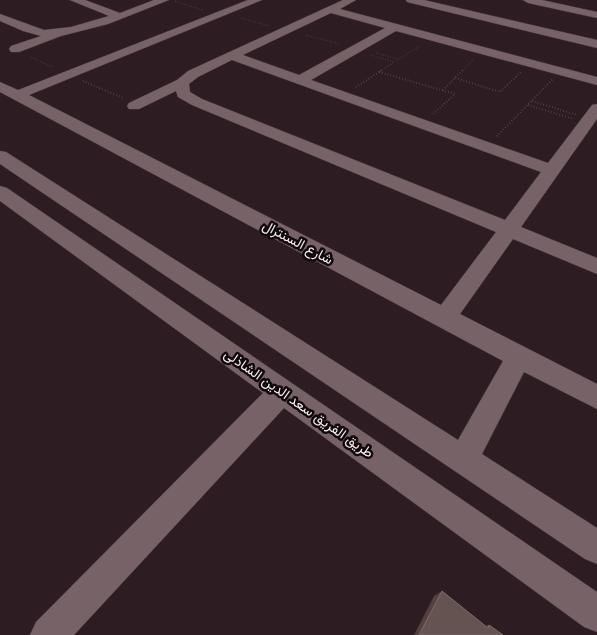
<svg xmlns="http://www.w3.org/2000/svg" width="597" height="635" font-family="Quicksand,Vazirmatn,sans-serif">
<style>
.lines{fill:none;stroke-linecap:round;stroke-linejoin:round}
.minor-casing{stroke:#47393e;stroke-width:1}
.path-far1{stroke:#6c5c61;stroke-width:1;stroke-dasharray:0.5 2;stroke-linecap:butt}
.path{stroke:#6c5c61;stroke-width:2;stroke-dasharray:0.5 2.5;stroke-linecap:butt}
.minor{fill:#776268;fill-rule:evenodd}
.wall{fill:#54403f}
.building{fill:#655352;stroke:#7d6b6b}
.labels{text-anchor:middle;stroke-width:5;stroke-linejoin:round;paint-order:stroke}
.street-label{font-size:14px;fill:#faeef1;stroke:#10090b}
</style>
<rect width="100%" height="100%" fill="#2d1c22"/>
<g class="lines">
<defs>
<g id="minor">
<path d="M 70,0 L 85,0 L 120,13 L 154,0 L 169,0 L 108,24 L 61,36 L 19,52 L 11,52 L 9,49 L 11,46 L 41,36 L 23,31 L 0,21 L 0,14 L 44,30 L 71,27 L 109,16 Z"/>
<path d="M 248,0 L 262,0 L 29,95 L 441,305 L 496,232 L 192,105 L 178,97 L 176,91 L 139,109 L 129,109 L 127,106 L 129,103 L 177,80 L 188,71 L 343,0 L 356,0 L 340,9 L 597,77 L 597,85 L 396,31 L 311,80 L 548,163 L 592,105 L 597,104 L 597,119 L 521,227 L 597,258 L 597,274 L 513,239 L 460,314 L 597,384 L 597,409 L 524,372 L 482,454 L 597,528 L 597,564 L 585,559 L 0,164 L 0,151 L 6,152 L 458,440 L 503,361 L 0,92 L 0,82 L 18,90 ZM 331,13 L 385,28 L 299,75 L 243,55 ZM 232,60 L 541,172 L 505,220 L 202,99 L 190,92 L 189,84 L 198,77 Z"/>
<path d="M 406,0 L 424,0 L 597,40 L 597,48 L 407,2 Z"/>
<path d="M 523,0 L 542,0 L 597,12 L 597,18 L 528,3 Z"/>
<path d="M 0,186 L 7,188 L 597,592 L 597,632 L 584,627 L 284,408 L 74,635 L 30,635 L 36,622 L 263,393 L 0,201 Z"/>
</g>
</defs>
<use href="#minor" class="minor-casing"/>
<g class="path-far1">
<path d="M 175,1 L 202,10"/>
<path d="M 241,18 L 269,26"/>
<path d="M 306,35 L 339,44"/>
<path d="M 376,53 L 398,59"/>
<path d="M 371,55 L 394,62"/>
<path d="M 31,57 L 52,67"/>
<path d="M 380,71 L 420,46"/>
<path d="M 462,71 L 474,59"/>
</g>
<g class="path">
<path d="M 379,72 L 455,94 L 432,115"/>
<path d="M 455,78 L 500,92 L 521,72"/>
<path d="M 83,81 L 123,98"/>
<path d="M 356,87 L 382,70"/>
<path d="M 443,90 L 463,70"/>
<path d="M 532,101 L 577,115"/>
<path d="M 528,105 L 574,119"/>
<path d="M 497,136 L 552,80"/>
</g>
<use href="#minor" class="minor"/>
</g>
<path class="wall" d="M 442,591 L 485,626 L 489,625 L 503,635 L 414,635 L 434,596 Z"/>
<path class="building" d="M 442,591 L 488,628 L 489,625 L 503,635 L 419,635 Z"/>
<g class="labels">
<g class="street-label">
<text transform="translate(298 242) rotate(28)" y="5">شارع السنترال</text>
<text transform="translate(299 403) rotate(35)" y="5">طريق الفريق سعد الدين الشاذلى</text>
</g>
</g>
</svg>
